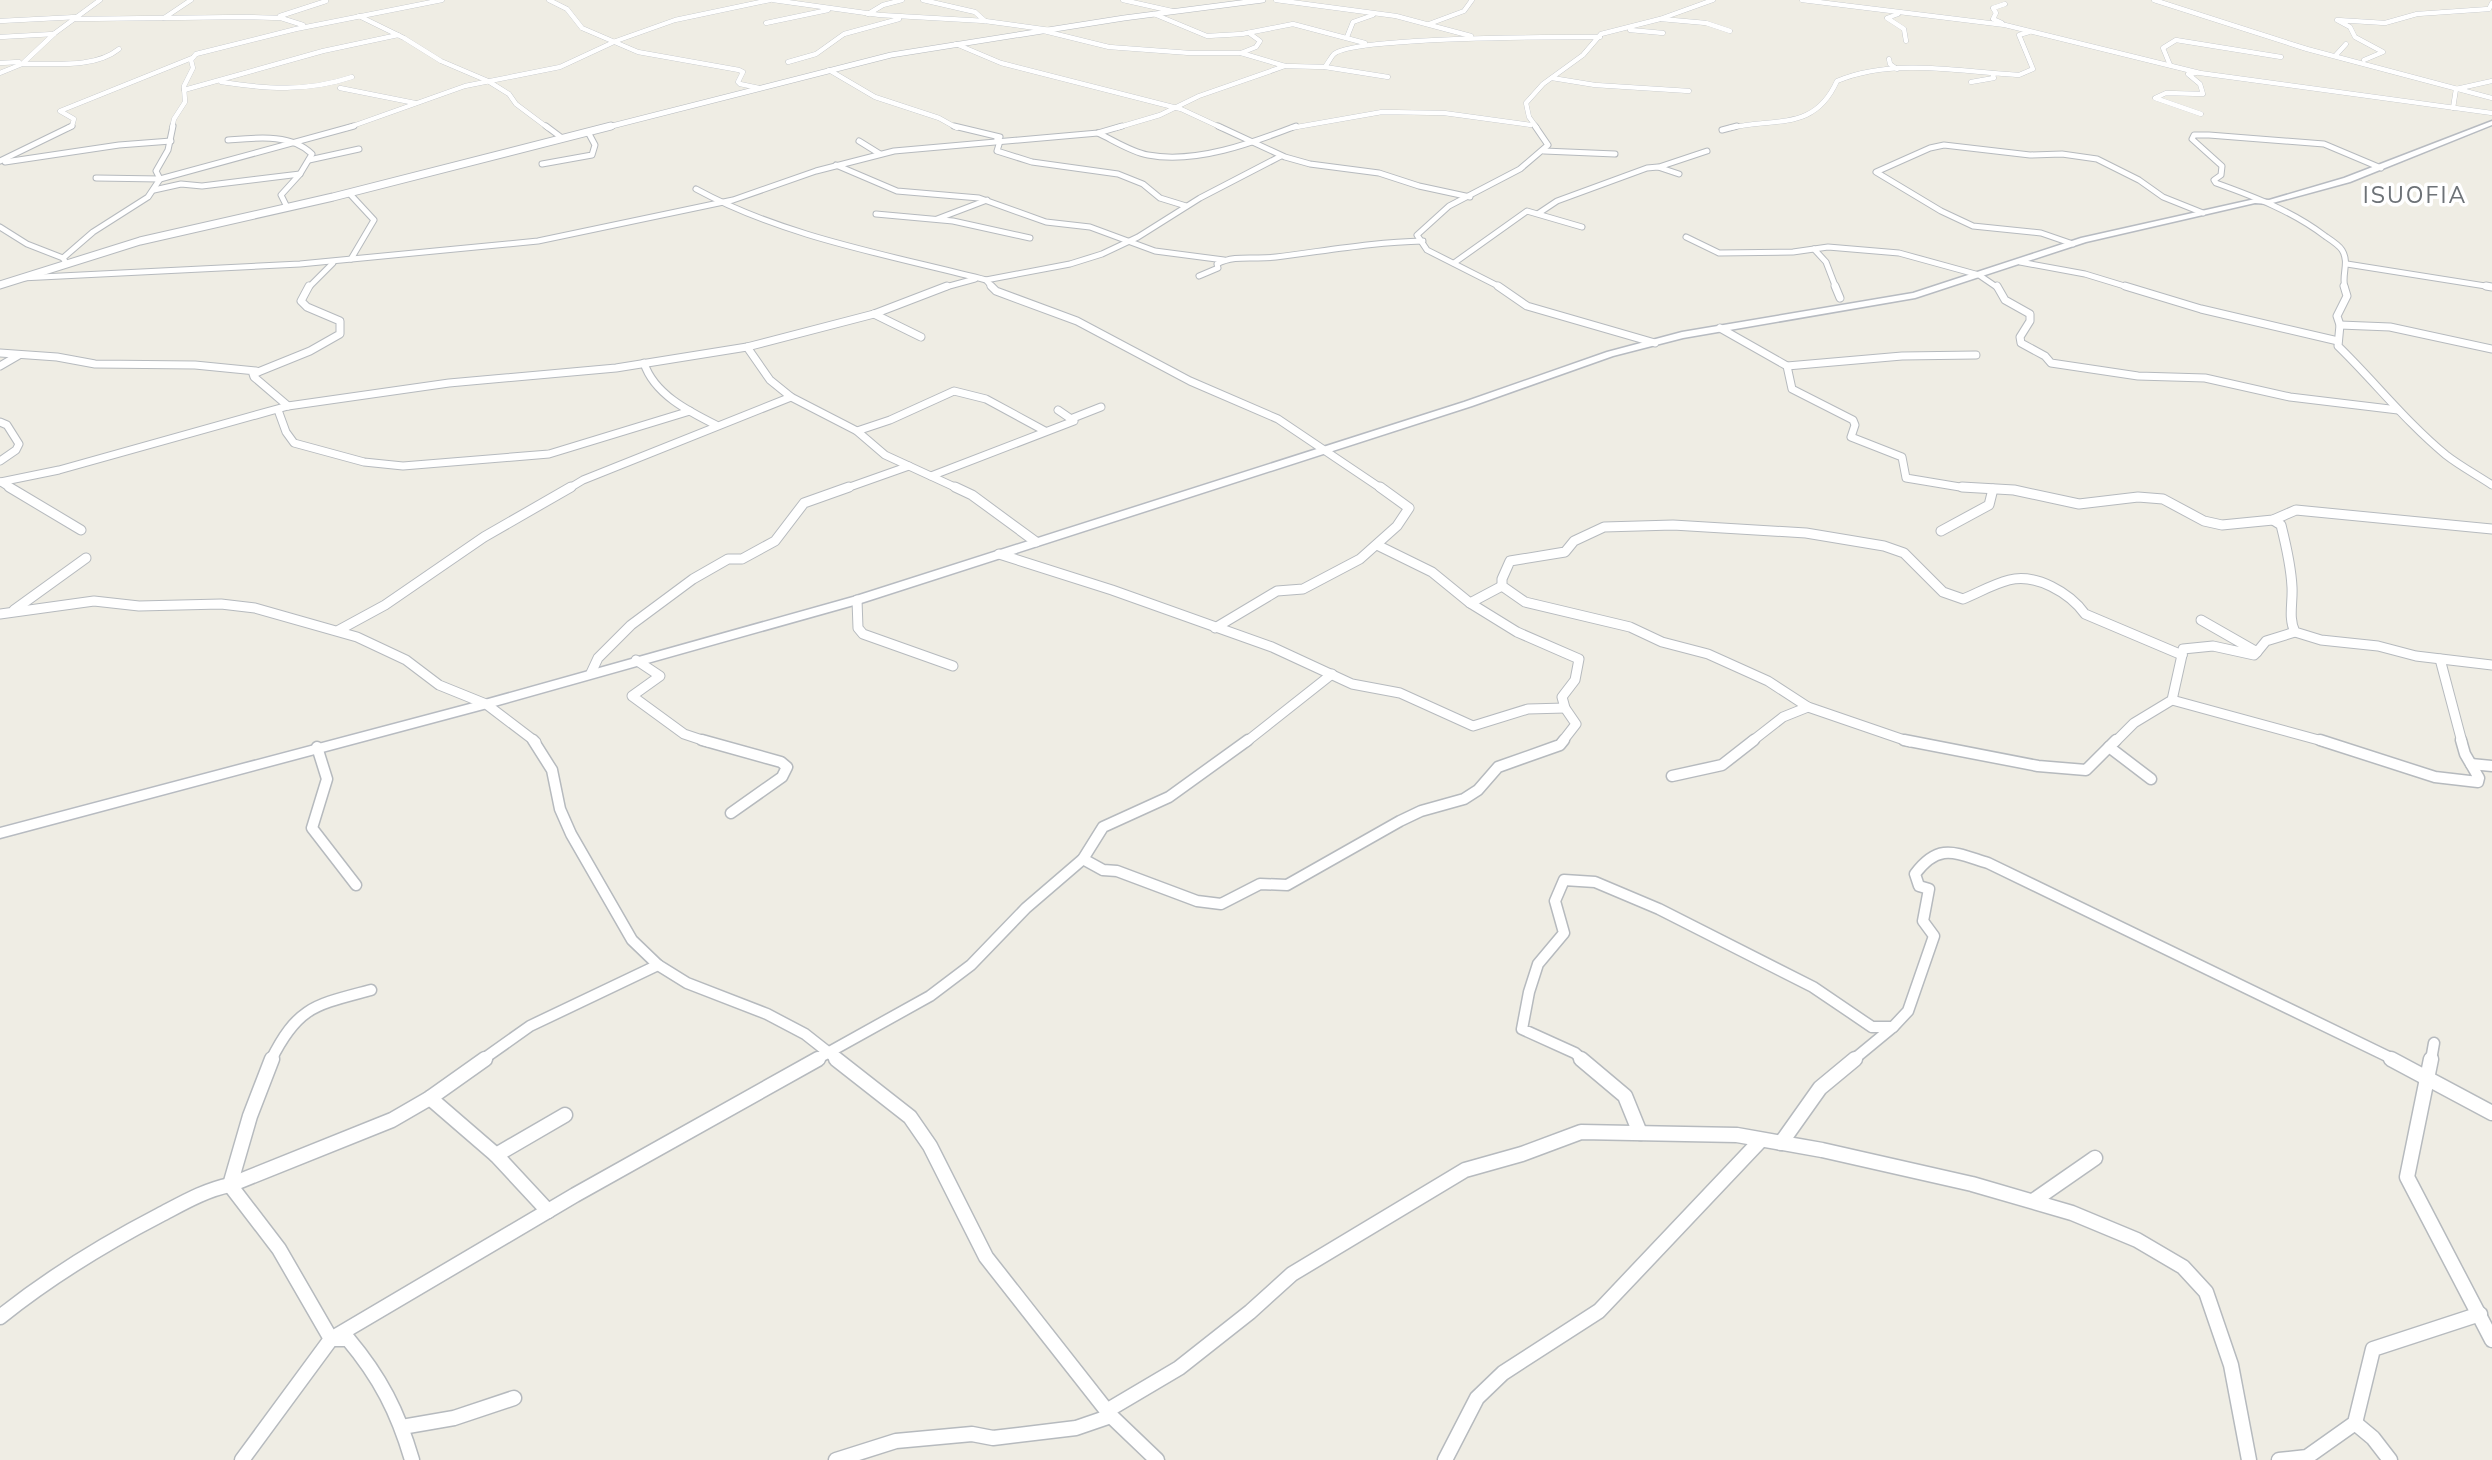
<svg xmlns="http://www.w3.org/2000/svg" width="2492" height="1460" font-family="Mulish,sans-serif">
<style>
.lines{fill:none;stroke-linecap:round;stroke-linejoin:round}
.minor-far5-casing{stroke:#b6babe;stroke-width:5}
.minor-far4-casing{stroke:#b6babe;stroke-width:7}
.minor-far3-casing{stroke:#b6babe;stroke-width:9}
.minor-far2-casing{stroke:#b6babe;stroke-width:11}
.minor-far1-casing{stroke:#b6babe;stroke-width:13}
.minor-casing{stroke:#b6babe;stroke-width:17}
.tertiary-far1-casing{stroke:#b6babe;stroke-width:6}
.tertiary-casing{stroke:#b6babe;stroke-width:9}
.secondary-casing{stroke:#b7bbc1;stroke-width:3}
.minor-far5{stroke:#fff;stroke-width:4.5}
.minor-far4{stroke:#fff;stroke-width:5}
.minor-far3{stroke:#fff;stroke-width:7}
.minor-far2{stroke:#fff;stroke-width:9}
.minor-far1{stroke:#fff;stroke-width:10}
.minor{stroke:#fff;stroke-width:14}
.tertiary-far1{stroke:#fff;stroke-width:5}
.tertiary{stroke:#fff;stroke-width:7}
.secondary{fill:#fff;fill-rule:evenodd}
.labels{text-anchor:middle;stroke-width:7;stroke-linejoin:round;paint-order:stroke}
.far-quarter-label{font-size:23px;letter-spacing:2px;fill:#6d7277;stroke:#fff}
</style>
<rect width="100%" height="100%" fill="#efede4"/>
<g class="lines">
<defs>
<g id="minor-far5">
<path d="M 549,0 L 567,9 L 582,28 L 638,52 L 739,70 L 743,72 L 738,82 L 740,84 L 759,88"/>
<path d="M 773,0 L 880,15 L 985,21 L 1050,30"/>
<path d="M 923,0 L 975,12 L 985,21"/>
<path d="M 1123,0 L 1172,11"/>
<path d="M 1276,0 L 1396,16 L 1471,36"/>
<path d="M 1802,0 L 2005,25 L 2200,73 L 2492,113"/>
<path d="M 2154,0 L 2307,49 L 2492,98"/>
<path d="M 868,14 L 883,5 L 902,0"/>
<path d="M 1154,14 L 1207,36 L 1242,34 L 1293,24 L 1365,43"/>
<path d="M 1898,14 L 1887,18 L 1904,29 L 1906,41"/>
<path d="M 280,16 L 326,1"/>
<path d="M 359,16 L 404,38 L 441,61 L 488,81 L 509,94 L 516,104 L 548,128"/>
<path d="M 164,18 L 191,0"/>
<path d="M 75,19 L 247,17 L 281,18 L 303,25"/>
<path d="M 1661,19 L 1706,23 L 1730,31"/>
<path d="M 0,21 L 77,17"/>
<path d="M 766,23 L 828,10"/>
<path d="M 2002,23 L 1993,19 L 1996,13 L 1993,8 L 2005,4"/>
<path d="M 1429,24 L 1464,11 L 1472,0"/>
<path d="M 1630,30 L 1663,33"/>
<path d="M 1044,31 L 1109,47 L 1190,53 L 1241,53 L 1285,66 L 1199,96 L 1160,115 L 1116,128"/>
<path d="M 0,37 L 54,34"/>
<path d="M 1347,37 L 1353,22 L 1373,15"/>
<path d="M 956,44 L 1001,63 L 1181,109 L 1222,128"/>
<path d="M 1241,53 L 1256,47 L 1260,41 L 1249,33"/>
<path d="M 2336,55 L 2346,44"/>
<path d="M 1889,59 L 1890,64 L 1897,69"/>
<path d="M 2364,60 L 2383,52 L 2355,37 L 2350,27 L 2337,20 L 2385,23 L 2417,14 L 2489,9 L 2492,3"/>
<path d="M 788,62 L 816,54 L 844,34 L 899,19"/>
<path d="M 0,63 L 19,62"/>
<path d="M 22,64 C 53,63 94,69 119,49"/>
<path d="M 2170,65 L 2163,48 L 2176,40 L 2281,57"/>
<path d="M 1285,66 L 1325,67 C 1328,63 1331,57 1334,54 C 1355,37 1561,37 1600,37"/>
<path d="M 1325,67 L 1388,77"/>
<path d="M 829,70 L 875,97 L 939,118 L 957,128"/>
<path d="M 0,73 L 22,64 L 55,33 L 100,0"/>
<path d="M 2196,73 L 2188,74 L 2200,84 L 2203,94 L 2166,93 L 2155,98 L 2201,114"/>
<path d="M 1552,78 L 1595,85 L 1689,91"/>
<path d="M 221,82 C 267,89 307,92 352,77"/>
<path d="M 1971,82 L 1994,78 L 1992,73 L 2019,75 L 2033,69 L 2019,35 L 2029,32"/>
<path d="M 340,88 L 415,103"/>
<path d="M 184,90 L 323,51 L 398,35"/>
<path d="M 2453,108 L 2456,89 L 2492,81"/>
<path d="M 68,128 L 72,126 L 74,119 L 60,111 L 192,58"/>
<path d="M 172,128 L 174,119 L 185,102 L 184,86 L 193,68 L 191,60 L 196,54 L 296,29 L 442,0"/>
<path d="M 347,128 L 465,86 L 560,67 L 616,41 L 675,20 L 770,0"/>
<path d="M 1291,128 L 1382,112 L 1444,113 L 1531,125"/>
<path d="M 1537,128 L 1529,117 L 1526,103 L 1543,84 L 1583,55 L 1601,34 L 1660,19 L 1713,0"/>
<path d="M 1730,128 C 1776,117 1814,132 1837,81 C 1883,61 1943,68 1992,73"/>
</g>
<g id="minor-far4">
<path d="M 546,126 L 562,138"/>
<path d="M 954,126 L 1000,137"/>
<path d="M 1218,126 L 1285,157 L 1310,164 L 1379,173 L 1419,186 L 1470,197"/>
<path d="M 1722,130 L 1737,126"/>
<path d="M 1098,133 C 1113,140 1131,152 1148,155 C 1196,164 1252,143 1296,126"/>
<path d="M 997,139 L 1000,141 L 997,151 L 1032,162 L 1118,174 L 1143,184 L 1160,198 L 1186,206"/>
<path d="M 228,140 C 255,138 291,133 312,154 L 300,174 L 281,195 L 287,207"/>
<path d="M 859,141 L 880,154"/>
<path d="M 1544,151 L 1615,154"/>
<path d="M 309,160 L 359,149"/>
<path d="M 0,161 L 72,126"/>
<path d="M 5,162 L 119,145 L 171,141"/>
<path d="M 542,164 L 592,155 L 595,145 L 588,132"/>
<path d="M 836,165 L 897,191 L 979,198 L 1046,222 L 1090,227 L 1155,251 L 1224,260"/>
<path d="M 1659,167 L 1707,151"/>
<path d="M 96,178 L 160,179 L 354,126"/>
<path d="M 696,189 C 784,237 889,255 986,280 L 993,288"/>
<path d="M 154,190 L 181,184 L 202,186 L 300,174"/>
<path d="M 349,193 L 374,220 L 351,259"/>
<path d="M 1539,213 L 1557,201 L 1647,168 L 1658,167 L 1679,174"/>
<path d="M 876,214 L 953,221 L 1030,238"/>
<path d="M 937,219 L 987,200"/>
<path d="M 0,227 L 27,244 L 63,258"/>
<path d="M 1686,237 L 1719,253 L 1793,252 L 1828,247 L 1899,253 L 1979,275 L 1998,288"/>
<path d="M 2073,244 L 2041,233 L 1973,226 L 1941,211 L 1876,172 L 1930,148 L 1944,145 L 2030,155 L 2062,154 L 2097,159 L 2139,180 L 2163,197 L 2203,213"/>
<path d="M 1814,249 L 1826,262 L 1836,288"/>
<path d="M 2020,262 L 2085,274 L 2131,288"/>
<path d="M 66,263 L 63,258 L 93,232 L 148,197 L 160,179 L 156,171 L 168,150 L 173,126"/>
<path d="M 1454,263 L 1527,211 L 1582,227"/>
<path d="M 2347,264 L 2492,287"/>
<path d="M 1199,276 L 1218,268 L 1217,264 C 1235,254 1256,260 1276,257 C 1325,251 1373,242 1423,241"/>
<path d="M 21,278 L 300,264 L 538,241 L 733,200 L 816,171 L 894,151 L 1098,133 L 1122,126"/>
<path d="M 986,280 L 1070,264 L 1102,254 L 1138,237 L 1200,198 L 1281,156"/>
<path d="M 308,288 L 333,263"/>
<path d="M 942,288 L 975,279"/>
<path d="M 1502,288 L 1427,250 L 1417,235 L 1449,206 L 1520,169 L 1548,145 L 1535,126"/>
<path d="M 2345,288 C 2341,275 2350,263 2342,250 C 2339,245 2331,240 2325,236 C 2292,211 2255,197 2216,183 L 2214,180 L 2221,175 L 2222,166 L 2192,139 L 2194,135 L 2209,135 L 2324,144 L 2381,168"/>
</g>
<g id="minor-far3">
<path d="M 991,286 L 996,291 L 1077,321 L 1190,381 L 1278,419 L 1382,489"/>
<path d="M 1498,286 L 1527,306 L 1655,343"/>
<path d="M 1835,286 L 1840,298"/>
<path d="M 1997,286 L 2005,300 L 2030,314 L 2030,321 L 2020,337 L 2021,343 L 2045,356 L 2051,363 L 2138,376 L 2205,378 L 2290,397 L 2398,410"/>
<path d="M 2125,286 L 2201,309 L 2338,341"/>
<path d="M 2344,286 L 2347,296 L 2337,316 L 2340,325 L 2338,346 C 2375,382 2406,422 2446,455 C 2460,466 2477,475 2492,485"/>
<path d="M 2486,286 L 2492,287"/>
<path d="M 874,314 L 921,337"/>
<path d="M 2340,325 L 2390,327 L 2492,349"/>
<path d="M 1720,328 L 1787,366 L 1792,389 L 1853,420 L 1855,425 L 1851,437 L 1902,457 L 1906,478 L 1960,487 L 1994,489"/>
<path d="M 747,347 L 770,380 L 791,397 L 857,431 L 885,455 L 959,489"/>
<path d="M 0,353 L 57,357 L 95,364 L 195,365 L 256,371 L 258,372 L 253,374 L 254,377 L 288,406"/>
<path d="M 644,363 C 654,394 688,411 716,425"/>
<path d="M 0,366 L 19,355"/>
<path d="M 1787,366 L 1902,356 L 1976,355"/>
<path d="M 258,372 L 310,351 L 340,334 L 340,321 L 307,307 L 301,301 L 309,286"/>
<path d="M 278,410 L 286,432 L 294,443 L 364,462 L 403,466 L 549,454 L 690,411"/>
<path d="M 1073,418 L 1101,407"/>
<path d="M 0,422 L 7,425 L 19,444 L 16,450 L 0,461"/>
<path d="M 857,431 L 890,420 L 954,391 L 986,399 L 1045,431"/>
<path d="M 931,476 L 1074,421 L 1058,410"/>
<path d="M 0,482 L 59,470 L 288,406 L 449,383 L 616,368 L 747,347 L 874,314 L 947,286"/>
<path d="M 1,482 L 12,489"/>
<path d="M 568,489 L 583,480 L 791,397"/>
<path d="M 844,489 L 909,466"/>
</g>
<g id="minor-far2">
<path d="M 9,487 L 81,530"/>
<path d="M 955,487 L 972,495 L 1036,542"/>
<path d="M 1962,487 L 2014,490 L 2079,504 L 2138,497 L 2163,499 L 2204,521 L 2222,525 L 2273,520 L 2296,510 L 2492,529"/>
<path d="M 2273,520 L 2281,525 C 2286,545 2291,566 2292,587 C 2293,602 2288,618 2295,632 L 2321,640 L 2378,646 L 2416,656 L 2492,665"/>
<path d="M 1941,531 L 1989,505 L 1993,489"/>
<path d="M 1377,545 L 1432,572 L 1470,603 L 1517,632 L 1579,659 L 1575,680 L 1562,697 L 1565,708 L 1576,724 L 1562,742"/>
<path d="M 999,554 L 1112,590 L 1272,647 L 1352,684 L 1400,693 L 1473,726 L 1528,709 L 1565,708"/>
<path d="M 857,600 L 858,628 L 863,634 L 953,666"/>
<path d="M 1470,603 L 1502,586"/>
<path d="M 14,610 L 86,558"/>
<path d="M 0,614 L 94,601 L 139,606 L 221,604 L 255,608 L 357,637 L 406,660 L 439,685 L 486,704 L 536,742"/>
<path d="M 1215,628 L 1277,591 L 1303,589 L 1360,559 L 1397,526 L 1409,508 L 1380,487"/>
<path d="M 339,630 L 385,605 L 484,537 L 571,487"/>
<path d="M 2257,652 L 2266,641 L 2295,632"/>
<path d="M 2182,655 L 2183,649 L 2213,646 L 2254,655 L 2257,652 L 2201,620"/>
<path d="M 2440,659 L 2462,742"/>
<path d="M 636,660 L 660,676 L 632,696 L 684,734 L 708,742"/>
<path d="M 591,673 L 598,658 L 631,625 L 693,579 L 728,559 L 742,559 L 775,541 L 804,503 L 849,487"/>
<path d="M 2172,700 L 2326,742"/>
<path d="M 1246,742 L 1332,674"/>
<path d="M 1751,742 L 1783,717 L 1808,707"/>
<path d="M 1910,742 L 1808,707 L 1768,681 L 1708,654 L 1662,642 L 1630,627 L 1525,602 L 1502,586 L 1502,579 L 1510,561 L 1565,552 L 1574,541 L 1604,527 L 1673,525 L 1806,533 L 1884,546 L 1904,553 L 1943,592 L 1963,599 C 1978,593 1993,584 2009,580 C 2036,573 2070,593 2085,614 L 2182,655"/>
<path d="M 2115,742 L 2134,723 L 2172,700 L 2182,655"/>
</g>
<g id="minor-far1">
<path d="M 533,740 L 552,770 L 560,809 L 571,834 L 632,940 L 658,965 L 687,983 L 767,1014 L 805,1034 L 838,1060"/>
<path d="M 702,740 L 781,762 L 787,767 L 782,777 L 731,813"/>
<path d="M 1904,740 L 2038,766 L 2086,770 L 2116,740"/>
<path d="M 2320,740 L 2435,777 L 2478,782 L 2479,778 L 2465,754 L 2461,740"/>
<path d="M 317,747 L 327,779 L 312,828 L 356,885"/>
<path d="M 2109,747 L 2151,779"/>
<path d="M 2471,764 L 2492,766"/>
<path d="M 1672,776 L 1722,765 L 1754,740"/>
<path d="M 1083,859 L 1103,870 L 1117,871 L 1197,901 L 1221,904 L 1260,884 L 1287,885 L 1400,821 L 1421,811 L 1464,799 L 1478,790 L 1498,767 L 1560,745 L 1564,740"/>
<path d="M 271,1060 C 298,1006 315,1005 371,990"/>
<path d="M 482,1060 L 530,1026 L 658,965"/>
<path d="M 815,1060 L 930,996 L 971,965 L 1026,908 L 1083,859 L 1103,827 L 1169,797 L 1248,740"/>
<path d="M 1583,1060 L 1575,1053 L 1522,1029 L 1529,992 L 1538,964 L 1564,933 L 1555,901 L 1564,880 L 1595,882 L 1659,909 L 1813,987 L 1872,1027 L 1893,1027 L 1908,1011 L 1934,936 L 1923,921 L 1929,889 L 1919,886 L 1915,874 C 1939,842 1955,853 1988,863 L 2395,1060"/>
<path d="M 1853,1060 L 1893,1027"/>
<path d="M 2431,1060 L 2434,1043"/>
</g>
<g id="minor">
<path d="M 836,1059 L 910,1117 L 930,1146 L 986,1257 L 1111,1416 L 1157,1460"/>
<path d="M 1581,1059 L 1625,1096 L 1640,1133"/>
<path d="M 2391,1059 L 2492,1113"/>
<path d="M 2431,1059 L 2407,1177 L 2492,1340"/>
<path d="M 430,1098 L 496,1155"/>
<path d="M 1781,1143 L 1820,1088 L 1855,1059"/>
<path d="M 2033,1201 L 2095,1158"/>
<path d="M 548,1211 L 496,1155 L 565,1115"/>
<path d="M 0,1317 C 50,1277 104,1244 160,1215 C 183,1203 205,1190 230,1185 L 392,1120 L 430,1098 L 485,1059"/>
<path d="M 1108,1410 L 1179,1368 L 1250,1312 L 1292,1274 L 1465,1170 L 1522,1154 L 1581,1132 L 1737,1135 L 1822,1150 L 1972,1184 L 2072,1213 L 2137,1240 L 2183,1267 L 2206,1292 L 2231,1365 L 2249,1460"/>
<path d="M 2355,1423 L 2373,1438 L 2390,1460"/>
<path d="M 402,1427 L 454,1418 L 514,1398"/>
<path d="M 242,1460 L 331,1339 L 279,1249 L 230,1185 L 250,1116 L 272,1059"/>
<path d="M 412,1460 C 398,1412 380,1377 348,1339 L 331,1339 L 575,1195 L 818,1059"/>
<path d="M 836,1460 L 896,1441 L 972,1434 L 993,1438 L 1076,1428 L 1111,1416"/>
<path d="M 1445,1460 L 1477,1398 L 1503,1373 L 1599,1311 L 1761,1140"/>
<path d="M 2279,1460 L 2307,1457 L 2355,1423 L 2373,1349 L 2480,1314"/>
</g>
<path id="tertiary-far1" d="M 604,128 L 891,55 L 1124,18 L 1263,0"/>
<path id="tertiary" d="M 0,285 L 140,241 L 333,197 L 611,126"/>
<path id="secondary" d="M 2492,121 L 2492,125 L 2350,182 L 2269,204 L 2255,203 L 2086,242 L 1915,298 L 1683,338 L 1613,356 L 1472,406 L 861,603 L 491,707 L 0,838 L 0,828 L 481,701 L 853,597 L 1464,402 L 1607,352 L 1682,332 L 1913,293 L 2081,238 L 2255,199 L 2269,200 L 2344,178 Z"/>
</defs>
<use href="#minor-far5" class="minor-far5-casing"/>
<use href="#minor-far4" class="minor-far4-casing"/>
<use href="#minor-far3" class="minor-far3-casing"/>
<use href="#minor-far2" class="minor-far2-casing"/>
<use href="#minor-far1" class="minor-far1-casing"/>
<use href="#minor" class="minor-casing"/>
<use href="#tertiary-far1" class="tertiary-far1-casing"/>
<use href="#tertiary" class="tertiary-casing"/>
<use href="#secondary" class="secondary-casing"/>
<use href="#minor-far5" class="minor-far5"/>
<use href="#minor-far4" class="minor-far4"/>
<use href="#minor-far3" class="minor-far3"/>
<use href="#minor-far2" class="minor-far2"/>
<use href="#minor-far1" class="minor-far1"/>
<use href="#minor" class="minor"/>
<use href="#tertiary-far1" class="tertiary-far1"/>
<use href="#tertiary" class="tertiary"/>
<use href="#secondary" class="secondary"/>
</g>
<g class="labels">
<g class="far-quarter-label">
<text x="2415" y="203">ISUOFIA</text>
</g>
</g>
</svg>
